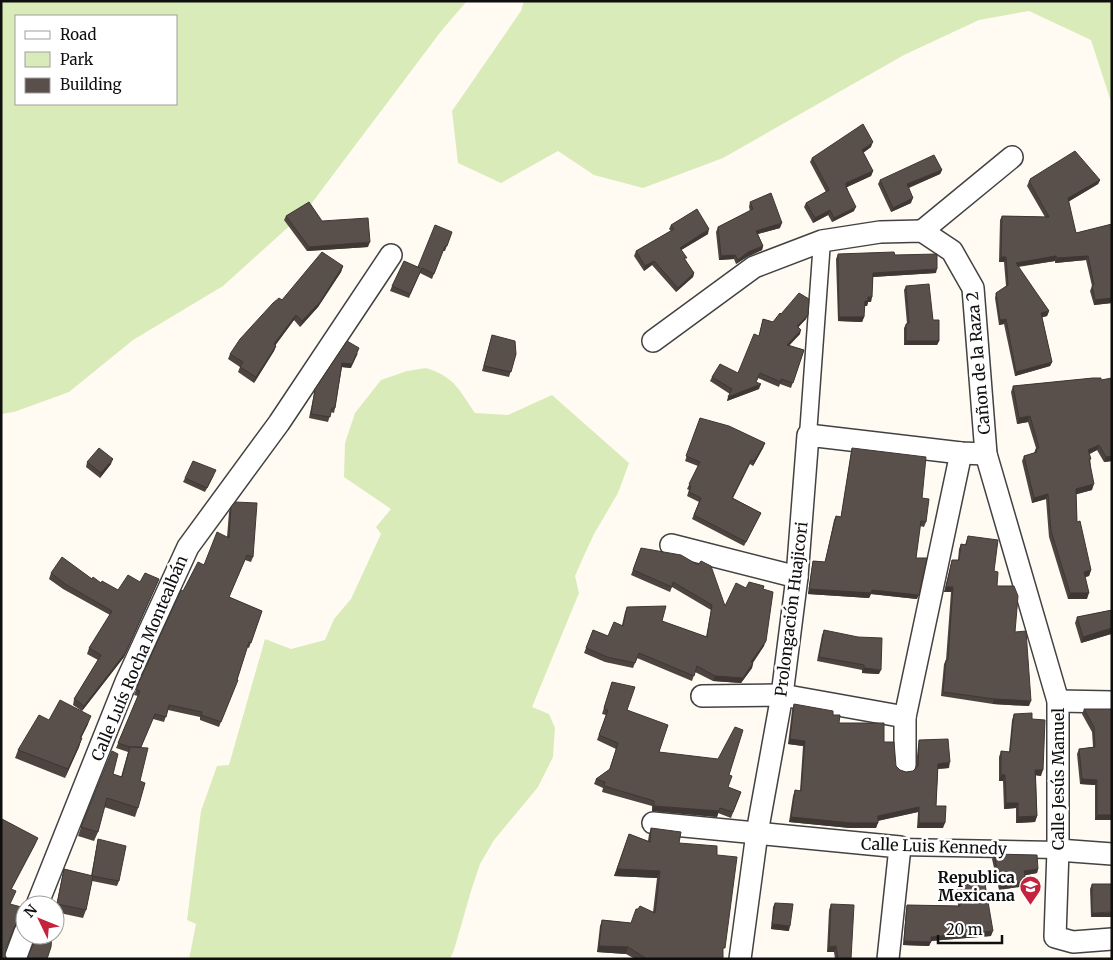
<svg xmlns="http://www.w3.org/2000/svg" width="1113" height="960" font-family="Merriweather,serif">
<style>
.green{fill:#daebba;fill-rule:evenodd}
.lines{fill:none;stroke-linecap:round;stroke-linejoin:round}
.pedestrian-casing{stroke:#424242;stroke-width:19}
.minor-casing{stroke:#424242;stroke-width:24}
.pedestrian{stroke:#fff;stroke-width:16}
.minor{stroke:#fff;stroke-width:21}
.wall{fill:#4d4440}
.shaded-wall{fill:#3e3734}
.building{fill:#594f4b;stroke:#3e3734}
.labels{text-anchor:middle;stroke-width:5;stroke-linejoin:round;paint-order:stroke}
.street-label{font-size:16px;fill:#0f0f0f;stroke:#fff}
.poi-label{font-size:16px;font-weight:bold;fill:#0f0f0f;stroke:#fff;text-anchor:end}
</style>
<rect width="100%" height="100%" fill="#fffbf2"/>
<g class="green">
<path d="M 1,1 L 467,1 L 442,30 L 305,212 L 223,286 L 133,340 L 69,392 L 14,412 L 1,414 ZM 16,16 L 176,16 L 176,104 L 16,104 Z"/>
<path d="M 524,1 L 1112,1 L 1112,105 L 1091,40 L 1029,11 L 979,20 L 904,55 L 723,158 L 643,188 L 594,175 L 558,151 L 501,183 L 458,163 L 452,111 L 521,11 Z"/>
<path d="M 426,368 C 455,377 459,390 475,413 L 508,415 L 552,395 L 629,463 L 618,493 L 594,534 L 582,560 L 575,576 L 579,593 L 532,707 L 549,714 L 555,728 L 553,757 L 538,787 L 494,840 L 480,864 L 471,891 L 454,950 L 450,959 L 189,959 L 196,924 L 187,920 L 201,811 L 217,766 L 229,765 L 265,639 L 291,649 L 325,640 L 334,619 L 351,599 L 381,534 L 376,527 L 391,509 L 344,477 L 345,443 L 355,413 L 381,380 L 407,371 Z"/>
</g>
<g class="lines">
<defs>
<g id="pedestrian">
<path d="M 808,435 L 822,241"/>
<path d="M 900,847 L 1058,850"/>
</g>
<g id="minor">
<path d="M 922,231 L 1012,157"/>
<path d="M 653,341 L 754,267 L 822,241 L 880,232 L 922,231 L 952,251 L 973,288 L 986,454 L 1058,701 L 1058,850 L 1055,937 L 1073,942 L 1112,939"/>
<path d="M 671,545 L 797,577"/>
<path d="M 702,696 L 782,695 L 905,717"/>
<path d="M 1058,701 L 1112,702"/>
<path d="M 905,765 L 905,717 L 961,453"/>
<path d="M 653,823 L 900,847 L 888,959"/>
<path d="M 1058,850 L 1112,854"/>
<path d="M 37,905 L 126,682 L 188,547 L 279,423 L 391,255"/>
<path d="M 15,959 L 25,932"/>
<path d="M 740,959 L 757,833 L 782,695 L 797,577 L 808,435 L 961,453 L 986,454"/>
</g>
</defs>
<use href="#pedestrian" class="pedestrian-casing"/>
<use href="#minor" class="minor-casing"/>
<use href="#pedestrian" class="pedestrian"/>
<use href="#minor" class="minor"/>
</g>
<g class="wall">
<path d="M 871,147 L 863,153 L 873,171 L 871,176 L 847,187 L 854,211 L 832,222 L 828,215 L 813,223 L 804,207 L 806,203 L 826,192 L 810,162 L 812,158 Z"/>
<path d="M 942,170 L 940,174 L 909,188 L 911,203 L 891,212 L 878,184 L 880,180 Z"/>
<path d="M 1030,179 L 1100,180 L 1098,184 L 1068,202 L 1076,233 L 1112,224 L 1112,303 L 1094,305 L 1090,291 L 1092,286 L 1086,260 L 1055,263 L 1055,261 L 1018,267 L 1049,311 L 1047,316 L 1042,317 L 1052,362 L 1050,366 L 1015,376 L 1004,324 L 999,325 L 995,298 L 996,293 L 1006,286 L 1004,262 L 999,262 L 1000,220 L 1002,216 L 1045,217 L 1027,186 Z"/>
<path d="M 750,202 L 780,228 L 758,234 L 763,246 L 762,250 L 747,257 L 736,264 L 734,259 L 719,260 L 716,232 L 718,227 L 750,211 L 749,207 Z"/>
<path d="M 286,216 L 322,221 L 368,247 L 307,251 L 284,220 Z"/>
<path d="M 671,225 L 708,234 L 681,250 L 686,261 L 694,273 L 693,277 L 676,292 L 652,265 L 644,271 L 634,256 L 636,251 L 671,231 L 669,229 Z"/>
<path d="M 452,232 L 445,251 L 443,251 L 432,279 L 420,273 L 409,298 L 390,291 L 392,286 L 418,267 Z"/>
<path d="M 838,254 L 895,255 L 936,273 L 873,277 L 871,302 L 868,302 L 867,306 L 864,306 L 864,317 L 862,322 L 838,321 L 836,259 Z"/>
<path d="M 343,266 L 341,272 L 318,307 L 300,327 L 294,320 L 275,345 L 276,346 L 274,351 L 254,383 L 238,372 L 240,367 L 228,359 L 230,354 L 282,300 Z"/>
<path d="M 906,286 L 933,320 L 939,341 L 937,345 L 904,345 L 904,328 L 906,324 L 907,324 L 904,290 Z"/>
<path d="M 781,314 L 806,319 L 798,327 L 800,334 L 789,345 L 804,350 L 791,388 L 780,384 L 779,387 L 758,378 L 756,382 L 759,389 L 727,401 L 730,394 L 710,381 L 712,377 L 738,373 L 759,336 L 763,319 L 773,322 Z"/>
<path d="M 492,335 L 516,354 L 509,377 L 482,371 Z"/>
<path d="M 347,341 L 351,368 L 342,367 L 335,408 L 334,413 L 331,412 L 328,422 L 309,418 L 314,394 L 315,389 Z"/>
<path d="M 1093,378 L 1112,461 L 1104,462 L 1097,450 L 1090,454 L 1092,490 L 1076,494 L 1077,522 L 1091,570 L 1089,576 L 1085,577 L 1087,599 L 1068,599 L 1049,537 L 1046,499 L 1032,503 L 1022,461 L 1024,456 L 1034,453 L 1036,448 L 1028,422 L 1017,424 L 1011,392 L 1013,386 Z"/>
<path d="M 700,418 L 765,443 L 763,448 L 753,466 L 750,464 L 733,498 L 761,513 L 744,546 L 692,519 L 699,502 L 687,496 L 689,490 L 687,489 L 698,466 L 685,461 Z"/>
<path d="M 852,448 L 922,498 L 926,522 L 924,527 L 920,526 L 916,558 L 917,599 L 871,594 L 869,598 L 808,594 L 812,566 L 813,561 L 825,562 L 834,520 L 836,516 L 841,517 L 851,453 Z"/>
<path d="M 87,462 L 111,464 L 100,478 L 86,467 Z"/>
<path d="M 214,475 L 205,492 L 183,482 L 185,478 Z"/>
<path d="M 231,507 L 253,557 L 251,562 L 245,560 L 229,597 L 262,611 L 249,648 L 247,647 L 237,680 L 219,727 L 200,720 L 200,717 L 168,710 L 164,722 L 153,719 L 141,747 L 138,808 L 135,817 L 104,807 L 98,832 L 94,841 L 78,836 L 81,827 L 113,774 L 121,777 L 128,752 L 116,748 L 138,696 L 134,695 L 139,682 L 183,591 L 204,565 L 227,537 L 229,512 Z"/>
<path d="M 968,536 L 994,571 L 997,586 L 1015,632 L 1029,706 L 993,704 L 941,696 L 944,664 L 946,660 L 951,592 L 944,592 L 952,560 L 958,560 L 959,549 L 961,544 L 965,545 Z"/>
<path d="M 641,548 L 725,606 L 746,588 L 763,589 L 764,646 L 753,663 L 752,668 L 741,683 L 713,681 L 695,672 L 692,681 L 637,658 L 633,668 L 605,662 L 584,653 L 593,630 L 608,636 L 622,625 L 625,612 L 627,607 L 662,621 L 706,637 L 711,610 L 672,587 L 670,592 L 631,575 Z"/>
<path d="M 51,573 L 92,579 L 118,590 L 140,582 L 159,579 L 124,657 L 82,711 L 73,705 L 74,699 L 98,660 L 87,654 L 89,648 L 110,615 L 63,589 L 49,579 Z"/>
<path d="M 1112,610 L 1112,638 L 1111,634 L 1081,643 L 1075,623 L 1077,617 Z"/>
<path d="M 824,630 L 879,674 L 862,673 L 862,670 L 817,661 L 822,635 Z"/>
<path d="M 612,682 L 627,710 L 659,752 L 729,775 L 728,787 L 741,792 L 731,818 L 718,813 L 717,817 L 652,811 L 652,806 L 602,792 L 603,788 L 594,784 L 596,779 L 609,770 L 616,749 L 597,740 L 606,715 L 602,714 Z"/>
<path d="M 794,704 L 833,715 L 839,723 L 884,742 L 896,766 L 900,770 L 906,772 L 913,771 L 916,767 L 918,746 L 919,740 L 949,768 L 938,769 L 936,806 L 943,828 L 917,828 L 918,812 L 878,821 L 876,828 L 850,828 L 789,822 L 793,796 L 795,790 L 800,791 L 803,746 L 788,744 L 792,710 Z"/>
<path d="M 1084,709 L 1112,709 L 1112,820 L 1095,820 L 1095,785 L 1080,784 L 1077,754 L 1079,749 L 1093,747 L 1092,732 L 1082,714 Z"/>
<path d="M 1014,714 L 1032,719 L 1041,776 L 1036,775 L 1037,816 L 1035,822 L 1016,823 L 1016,808 L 1004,809 L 1003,781 L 999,781 L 999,757 L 1001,751 L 1009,752 L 1012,720 Z"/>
<path d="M 49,720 L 88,724 L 81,738 L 79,747 L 65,778 L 15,758 L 18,750 Z"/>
<path d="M 651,828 L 679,843 L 717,855 L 723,959 L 635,959 L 626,954 L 597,952 L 600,926 L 602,920 L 631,923 L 653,912 L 657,878 L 614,876 L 629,834 L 648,841 L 649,834 Z"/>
<path d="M 98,839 L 119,881 L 117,886 L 92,881 L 86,910 L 83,918 L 55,912 L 62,877 L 64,869 L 91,876 L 97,844 Z"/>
<path d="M 994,854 L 1038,869 L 1037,873 L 1025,875 L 1025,886 L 999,890 L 992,859 Z"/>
<path d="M 1092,884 L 1112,884 L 1091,917 L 1090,889 Z"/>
<path d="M 958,885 L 991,936 L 931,941 L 929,946 L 903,945 L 906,910 L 907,905 L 958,906 L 957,889 Z"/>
<path d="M 775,903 L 789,931 L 771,929 L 773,907 Z"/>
<path d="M 831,904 L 851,959 L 835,959 L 834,952 L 827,952 L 829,910 Z"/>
</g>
<g class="shaded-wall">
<path d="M 873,142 L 871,147 L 860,155 L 862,150 Z"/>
<path d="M 942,170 L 940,174 L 905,189 L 907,184 Z"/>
<path d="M 873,171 L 871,176 L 845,188 L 846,183 Z"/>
<path d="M 1100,180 L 1098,184 L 1066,203 L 1068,198 Z"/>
<path d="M 913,198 L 911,203 L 891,212 L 893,208 Z"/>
<path d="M 856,207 L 854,211 L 832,222 L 834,218 Z"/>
<path d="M 830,210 L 828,215 L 813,223 L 815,218 Z"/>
<path d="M 782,223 L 780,228 L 754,235 L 756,231 Z"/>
<path d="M 709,229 L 708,234 L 678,252 L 680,248 Z"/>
<path d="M 370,242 L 368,247 L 307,251 L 309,247 Z"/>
<path d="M 763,246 L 762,250 L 747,257 L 736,264 L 738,260 L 748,252 Z"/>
<path d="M 735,255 L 734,259 L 719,260 L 721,256 Z"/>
<path d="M 1056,256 L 1055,261 L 1014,267 L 1016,263 Z"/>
<path d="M 1088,256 L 1086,260 L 1055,263 L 1057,258 Z"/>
<path d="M 1001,257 L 1006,257 L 1004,262 L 999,262 Z"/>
<path d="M 654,261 L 652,265 L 644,271 L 645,266 Z"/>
<path d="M 343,266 L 341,272 L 318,307 L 300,327 L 302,321 Z"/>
<path d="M 937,269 L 936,273 L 871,277 L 873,273 Z"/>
<path d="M 694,273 L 693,277 L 676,292 L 678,288 Z"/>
<path d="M 868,297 L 872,297 L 871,302 L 868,302 L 867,306 L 863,306 L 865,301 Z"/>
<path d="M 1112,298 L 1112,303 L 1094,305 L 1095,300 Z"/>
<path d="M 1049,311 L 1047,316 L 1040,318 L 1041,313 Z"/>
<path d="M 296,315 L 294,320 L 272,350 L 274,344 Z"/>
<path d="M 808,315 L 806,319 L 795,331 L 797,326 Z"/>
<path d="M 839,317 L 864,317 L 862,322 L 838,321 Z"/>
<path d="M 1006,319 L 1004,324 L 999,325 L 1000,320 Z"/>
<path d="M 801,330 L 800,334 L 786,349 L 787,345 Z"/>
<path d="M 906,341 L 939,341 L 937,345 L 904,345 Z"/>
<path d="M 276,346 L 274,351 L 254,383 L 256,377 Z"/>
<path d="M 358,353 L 351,368 L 341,367 L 342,363 Z"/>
<path d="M 1052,362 L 1050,366 L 1015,376 L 1016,372 Z"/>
<path d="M 761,384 L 759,389 L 727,401 L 728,397 Z"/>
<path d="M 1030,416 L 1028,422 L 1017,424 L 1019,418 Z"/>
<path d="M 765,443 L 763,448 L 753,466 L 754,461 Z"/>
<path d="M 1099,445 L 1097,450 L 1086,455 L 1088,450 Z"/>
<path d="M 1112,456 L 1112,461 L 1104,462 L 1106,457 Z"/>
<path d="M 113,459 L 111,464 L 100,478 L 101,473 Z"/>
<path d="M 1094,484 L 1092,490 L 1074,495 L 1076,489 Z"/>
<path d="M 1048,494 L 1046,499 L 1032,503 L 1034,498 Z"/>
<path d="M 1091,570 L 1089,576 L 1082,578 L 1084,572 Z"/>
<path d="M 159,579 L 124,657 L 82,711 L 84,706 Z"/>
<path d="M 946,587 L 953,587 L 951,592 L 944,592 Z"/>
<path d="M 809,589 L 872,590 L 919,595 L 917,599 L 871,594 L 869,598 L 808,594 Z"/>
<path d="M 1070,593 L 1089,593 L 1087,599 L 1068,599 Z"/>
<path d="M 1112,628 L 1111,634 L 1081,643 L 1083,637 Z"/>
<path d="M 766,641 L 764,646 L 749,667 L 751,662 Z"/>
<path d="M 753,663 L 752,668 L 741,683 L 713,681 L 715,676 Z"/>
<path d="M 864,668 L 881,670 L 879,674 L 862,673 Z"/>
<path d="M 994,699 L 1031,701 L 1029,706 L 993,704 Z"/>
<path d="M 91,716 L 88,724 L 77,746 L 80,738 Z"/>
<path d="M 82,738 L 79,747 L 65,778 L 68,769 Z"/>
<path d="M 790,739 L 805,741 L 803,746 L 788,744 Z"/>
<path d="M 950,762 L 949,768 L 936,769 L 938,764 Z"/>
<path d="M 1035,770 L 1043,770 L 1041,776 L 1033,775 Z"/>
<path d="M 1001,775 L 1005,775 L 1003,781 L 999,781 Z"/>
<path d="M 1082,779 L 1097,780 L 1095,785 L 1080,784 Z"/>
<path d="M 1006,803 L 1018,803 L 1016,808 L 1004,809 Z"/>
<path d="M 654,806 L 719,811 L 717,817 L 652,811 Z"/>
<path d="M 919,807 L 918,812 L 876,821 L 878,816 Z"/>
<path d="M 1097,815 L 1112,815 L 1112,820 L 1095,820 Z"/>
<path d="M 1037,816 L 1035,822 L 1016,823 L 1018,817 Z"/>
<path d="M 791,817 L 878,823 L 876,828 L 850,828 L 789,822 Z"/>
<path d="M 919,823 L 945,823 L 943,828 L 917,828 Z"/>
<path d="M 38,838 L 35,845 L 8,896 L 11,889 Z"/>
<path d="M 617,869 L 660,871 L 657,878 L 614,876 Z"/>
<path d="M 1038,869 L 1037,873 L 1022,876 L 1024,871 Z"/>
<path d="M 1026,881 L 1025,886 L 999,890 L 1000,885 Z"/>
<path d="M 1112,912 L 1112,917 L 1091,917 L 1092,913 Z"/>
<path d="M 25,913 L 25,920 L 23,920 L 17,923 L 19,916 Z"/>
<path d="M 772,924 L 790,926 L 789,931 L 771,929 Z"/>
<path d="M 993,931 L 991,936 L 929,941 L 931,937 Z"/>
<path d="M 904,941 L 931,942 L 929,946 L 903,945 Z"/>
<path d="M 599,946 L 628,947 L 626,954 L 597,952 Z"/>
<path d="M 836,946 L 834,952 L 827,952 L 829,947 Z"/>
</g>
<g class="building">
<path d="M 863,124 L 873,142 L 862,150 L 873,171 L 846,183 L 846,187 L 856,207 L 834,218 L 830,210 L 815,218 L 806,203 L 829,190 L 812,158 Z"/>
<path d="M 1075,151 L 1100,180 L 1068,198 L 1076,233 L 1112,224 L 1112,298 L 1095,300 L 1092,286 L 1094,285 L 1088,256 L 1057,258 L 1056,256 L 1016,263 L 1049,311 L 1041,313 L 1052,362 L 1016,372 L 1006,319 L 1000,320 L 996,293 L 1008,285 L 1006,257 L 1001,257 L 1002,216 L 1049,217 L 1029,181 L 1031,180 L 1030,179 Z"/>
<path d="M 934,155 L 942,170 L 907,184 L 913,198 L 893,208 L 880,180 Z"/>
<path d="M 771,193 L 782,223 L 756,231 L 763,246 L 748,252 L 738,260 L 735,255 L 721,256 L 718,227 L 753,209 L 750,202 Z"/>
<path d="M 309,202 L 322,221 L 368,218 L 370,242 L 309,247 L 286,216 Z"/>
<path d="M 697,209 L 709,229 L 680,248 L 687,258 L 684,258 L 694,273 L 678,288 L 654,261 L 645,266 L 636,251 L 674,229 L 671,225 Z"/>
<path d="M 435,225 L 452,232 L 447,246 L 445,246 L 434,274 L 422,268 L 410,294 L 392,286 L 404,261 L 420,268 L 418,267 Z"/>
<path d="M 322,252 L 343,266 L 320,302 L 302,321 L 296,315 L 274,344 L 276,346 L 256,377 L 240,367 L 243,362 L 230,354 L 240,339 L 273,303 L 279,298 L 282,300 Z"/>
<path d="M 894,252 L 895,255 L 937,254 L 937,269 L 873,273 L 872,297 L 868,297 L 868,301 L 865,301 L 864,317 L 839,317 L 838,254 Z"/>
<path d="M 929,284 L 933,320 L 939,320 L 939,341 L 906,341 L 906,324 L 909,323 L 906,286 Z"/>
<path d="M 799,293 L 809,299 L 808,315 L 797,326 L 801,330 L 787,345 L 804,350 L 793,383 L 781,379 L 781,382 L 760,373 L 756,382 L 761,384 L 728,397 L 732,389 L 712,377 L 720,364 L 738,373 L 754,334 L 759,336 L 763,319 L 773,322 L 780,313 L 781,314 Z"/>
<path d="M 492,335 L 515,341 L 516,354 L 511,372 L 484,366 Z"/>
<path d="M 347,341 L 359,348 L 352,364 L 342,363 L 335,408 L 332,408 L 330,417 L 311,414 L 315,389 Z"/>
<path d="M 1093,378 L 1101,378 L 1101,380 L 1112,378 L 1112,456 L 1106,457 L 1099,445 L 1088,450 L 1091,459 L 1089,459 L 1094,484 L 1076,489 L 1077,522 L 1080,521 L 1091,570 L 1084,572 L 1089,593 L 1070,593 L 1051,531 L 1048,494 L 1034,498 L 1024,456 L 1037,452 L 1036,449 L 1039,448 L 1030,416 L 1019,418 L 1013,386 Z"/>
<path d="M 700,418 L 729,426 L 765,443 L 754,461 L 751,460 L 732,498 L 761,513 L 746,542 L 694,515 L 701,498 L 689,492 L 691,486 L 689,484 L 700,462 L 686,456 Z"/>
<path d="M 99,448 L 113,459 L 101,473 L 87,462 Z"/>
<path d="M 852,448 L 926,457 L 922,498 L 929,499 L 926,522 L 921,521 L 916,558 L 927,558 L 919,595 L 872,590 L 871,593 L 809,589 L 813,561 L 825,562 L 836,516 L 841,517 Z"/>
<path d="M 193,461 L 216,470 L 207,488 L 185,478 Z"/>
<path d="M 235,502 L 257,503 L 253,557 L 247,555 L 229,597 L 262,611 L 251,643 L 249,642 L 237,680 L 238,680 L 221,722 L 201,715 L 202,712 L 169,705 L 166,717 L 155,714 L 141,747 L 130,747 L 118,743 L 140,691 L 136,690 L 139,682 L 181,590 L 183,591 L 198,562 L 204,565 L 217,532 L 229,538 L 231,507 Z"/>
<path d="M 968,536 L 998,540 L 994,571 L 998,572 L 997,586 L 1014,586 L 1018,596 L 1015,632 L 1026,631 L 1031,701 L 994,699 L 943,692 L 946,660 L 948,660 L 953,587 L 946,587 L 952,560 L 959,560 L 961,544 L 966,545 Z"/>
<path d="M 641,548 L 681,555 L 698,565 L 701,561 L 711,566 L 725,606 L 736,583 L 746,588 L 749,582 L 764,586 L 763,589 L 773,592 L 766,641 L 751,662 L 753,663 L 743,678 L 715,676 L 697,666 L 694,676 L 639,653 L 635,663 L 607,657 L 586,648 L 593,630 L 608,636 L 614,622 L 623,626 L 627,607 L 666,606 L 662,621 L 707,637 L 712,605 L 673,582 L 672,587 L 633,570 Z"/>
<path d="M 62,557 L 92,579 L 93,577 L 101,583 L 102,581 L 118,590 L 128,575 L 140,582 L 145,573 L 159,579 L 126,652 L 84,706 L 74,699 L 101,655 L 89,648 L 112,611 L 65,584 L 51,573 Z"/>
<path d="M 1112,610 L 1112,628 L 1083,637 L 1077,617 Z"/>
<path d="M 824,630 L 858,637 L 882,638 L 881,670 L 864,668 L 864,665 L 819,657 Z"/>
<path d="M 612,682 L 635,687 L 627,710 L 668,725 L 659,752 L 718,759 L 735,727 L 743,730 L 729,775 L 732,776 L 728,787 L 741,792 L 733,812 L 720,808 L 719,811 L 654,806 L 654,801 L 604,786 L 605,782 L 596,779 L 610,769 L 618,743 L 599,735 L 608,710 L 604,708 Z"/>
<path d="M 60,700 L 91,716 L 80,738 L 82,738 L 68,769 L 18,750 L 39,715 L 49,720 Z"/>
<path d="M 794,704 L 833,711 L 833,715 L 840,715 L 839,723 L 884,723 L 884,742 L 894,742 L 896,766 L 900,770 L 906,772 L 913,771 L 918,766 L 919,740 L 948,739 L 950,762 L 938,764 L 936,806 L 946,806 L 945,823 L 919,823 L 919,807 L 878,816 L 878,823 L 852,823 L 791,817 L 795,790 L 801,791 L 805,741 L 790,739 Z"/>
<path d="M 1084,709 L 1112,709 L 1112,815 L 1097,815 L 1097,780 L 1082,779 L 1079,749 L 1095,747 L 1094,727 Z"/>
<path d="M 1032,713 L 1032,719 L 1045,720 L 1043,770 L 1035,770 L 1037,816 L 1018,817 L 1018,803 L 1006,803 L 1005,775 L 1001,775 L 1001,751 L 1010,752 L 1014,714 Z"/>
<path d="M 130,747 L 148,748 L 140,781 L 145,783 L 138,808 L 107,798 L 98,832 L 81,827 L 112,751 L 118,754 L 113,774 L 122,777 Z"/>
<path d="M 2,819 L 38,838 L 11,889 L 16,891 L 10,904 L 25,908 L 25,913 L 19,916 L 6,948 L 5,955 L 7,959 L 1,959 L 1,821 Z"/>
<path d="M 651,828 L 681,832 L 679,843 L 717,846 L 717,855 L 737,857 L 725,948 L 723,948 L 723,959 L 647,959 L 628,947 L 599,946 L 602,920 L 631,923 L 636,909 L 638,909 L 640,906 L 655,913 L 660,871 L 617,869 L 629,834 L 650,842 Z"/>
<path d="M 98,839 L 126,846 L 119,881 L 92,876 Z"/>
<path d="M 994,854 L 1037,855 L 1038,869 L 1024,871 L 1026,881 L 1000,885 Z"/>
<path d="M 64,869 L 93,876 L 86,910 L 57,904 Z"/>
<path d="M 985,884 L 993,931 L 931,937 L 931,942 L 904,941 L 907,905 L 960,906 L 958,885 Z"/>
<path d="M 1092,884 L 1112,884 L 1112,912 L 1092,913 Z"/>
<path d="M 775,903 L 793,904 L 790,926 L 772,924 Z"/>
<path d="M 831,904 L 854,905 L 851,959 L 838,959 L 836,946 L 829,947 Z"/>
<path d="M 37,935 L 52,935 L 51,947 L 47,959 L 27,959 Z"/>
</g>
<defs>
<symbol id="school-pin" viewBox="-11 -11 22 30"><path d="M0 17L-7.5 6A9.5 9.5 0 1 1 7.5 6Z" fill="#c5223e" stroke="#fff"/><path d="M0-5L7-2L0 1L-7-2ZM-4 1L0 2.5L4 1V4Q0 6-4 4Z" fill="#fff"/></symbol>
</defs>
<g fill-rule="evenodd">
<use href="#school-pin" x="1018" y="874" width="25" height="34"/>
</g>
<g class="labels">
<g class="street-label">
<text transform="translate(978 363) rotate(-95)" y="6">Cañon de la Raza 2</text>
<text transform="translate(791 609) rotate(-83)" y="6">Prolongación Huajicori</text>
<text transform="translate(139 658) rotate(-67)" y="6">Calle Luís Rocha Montealbán</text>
<text transform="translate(1058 779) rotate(-90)" y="6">Calle Jesús Manuel</text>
<text transform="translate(934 846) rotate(2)" y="6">Calle Luis Kennedy</text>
</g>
<g class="poi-label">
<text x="1015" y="883">Republica<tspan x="1015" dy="18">Mexicana</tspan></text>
</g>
</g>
<rect width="1113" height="960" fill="none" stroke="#0f0f0f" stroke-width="5"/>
<rect x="15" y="15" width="162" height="90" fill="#ffffff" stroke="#9f9f9f"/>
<rect x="25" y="31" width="25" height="8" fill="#ffffff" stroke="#9f9f9f"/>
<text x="60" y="40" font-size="15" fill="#0f0f0f">Road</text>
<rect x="25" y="52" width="25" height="15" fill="#daebba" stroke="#9f9f9f"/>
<text x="60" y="65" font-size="15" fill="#0f0f0f">Park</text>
<rect x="25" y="78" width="25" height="15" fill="#594f4b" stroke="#9f9f9f"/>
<text x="60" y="90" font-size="15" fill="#0f0f0f">Building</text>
<g transform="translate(40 920) rotate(313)"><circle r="24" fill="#ffffff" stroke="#9f9f9f"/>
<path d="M0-4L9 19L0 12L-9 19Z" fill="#c5223e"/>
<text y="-8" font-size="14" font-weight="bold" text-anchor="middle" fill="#0f0f0f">N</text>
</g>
<path d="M938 935v8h64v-8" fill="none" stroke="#0f0f0f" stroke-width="2.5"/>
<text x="946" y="935" font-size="15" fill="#0f0f0f" stroke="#ffffff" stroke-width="4" paint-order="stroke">20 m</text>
</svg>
